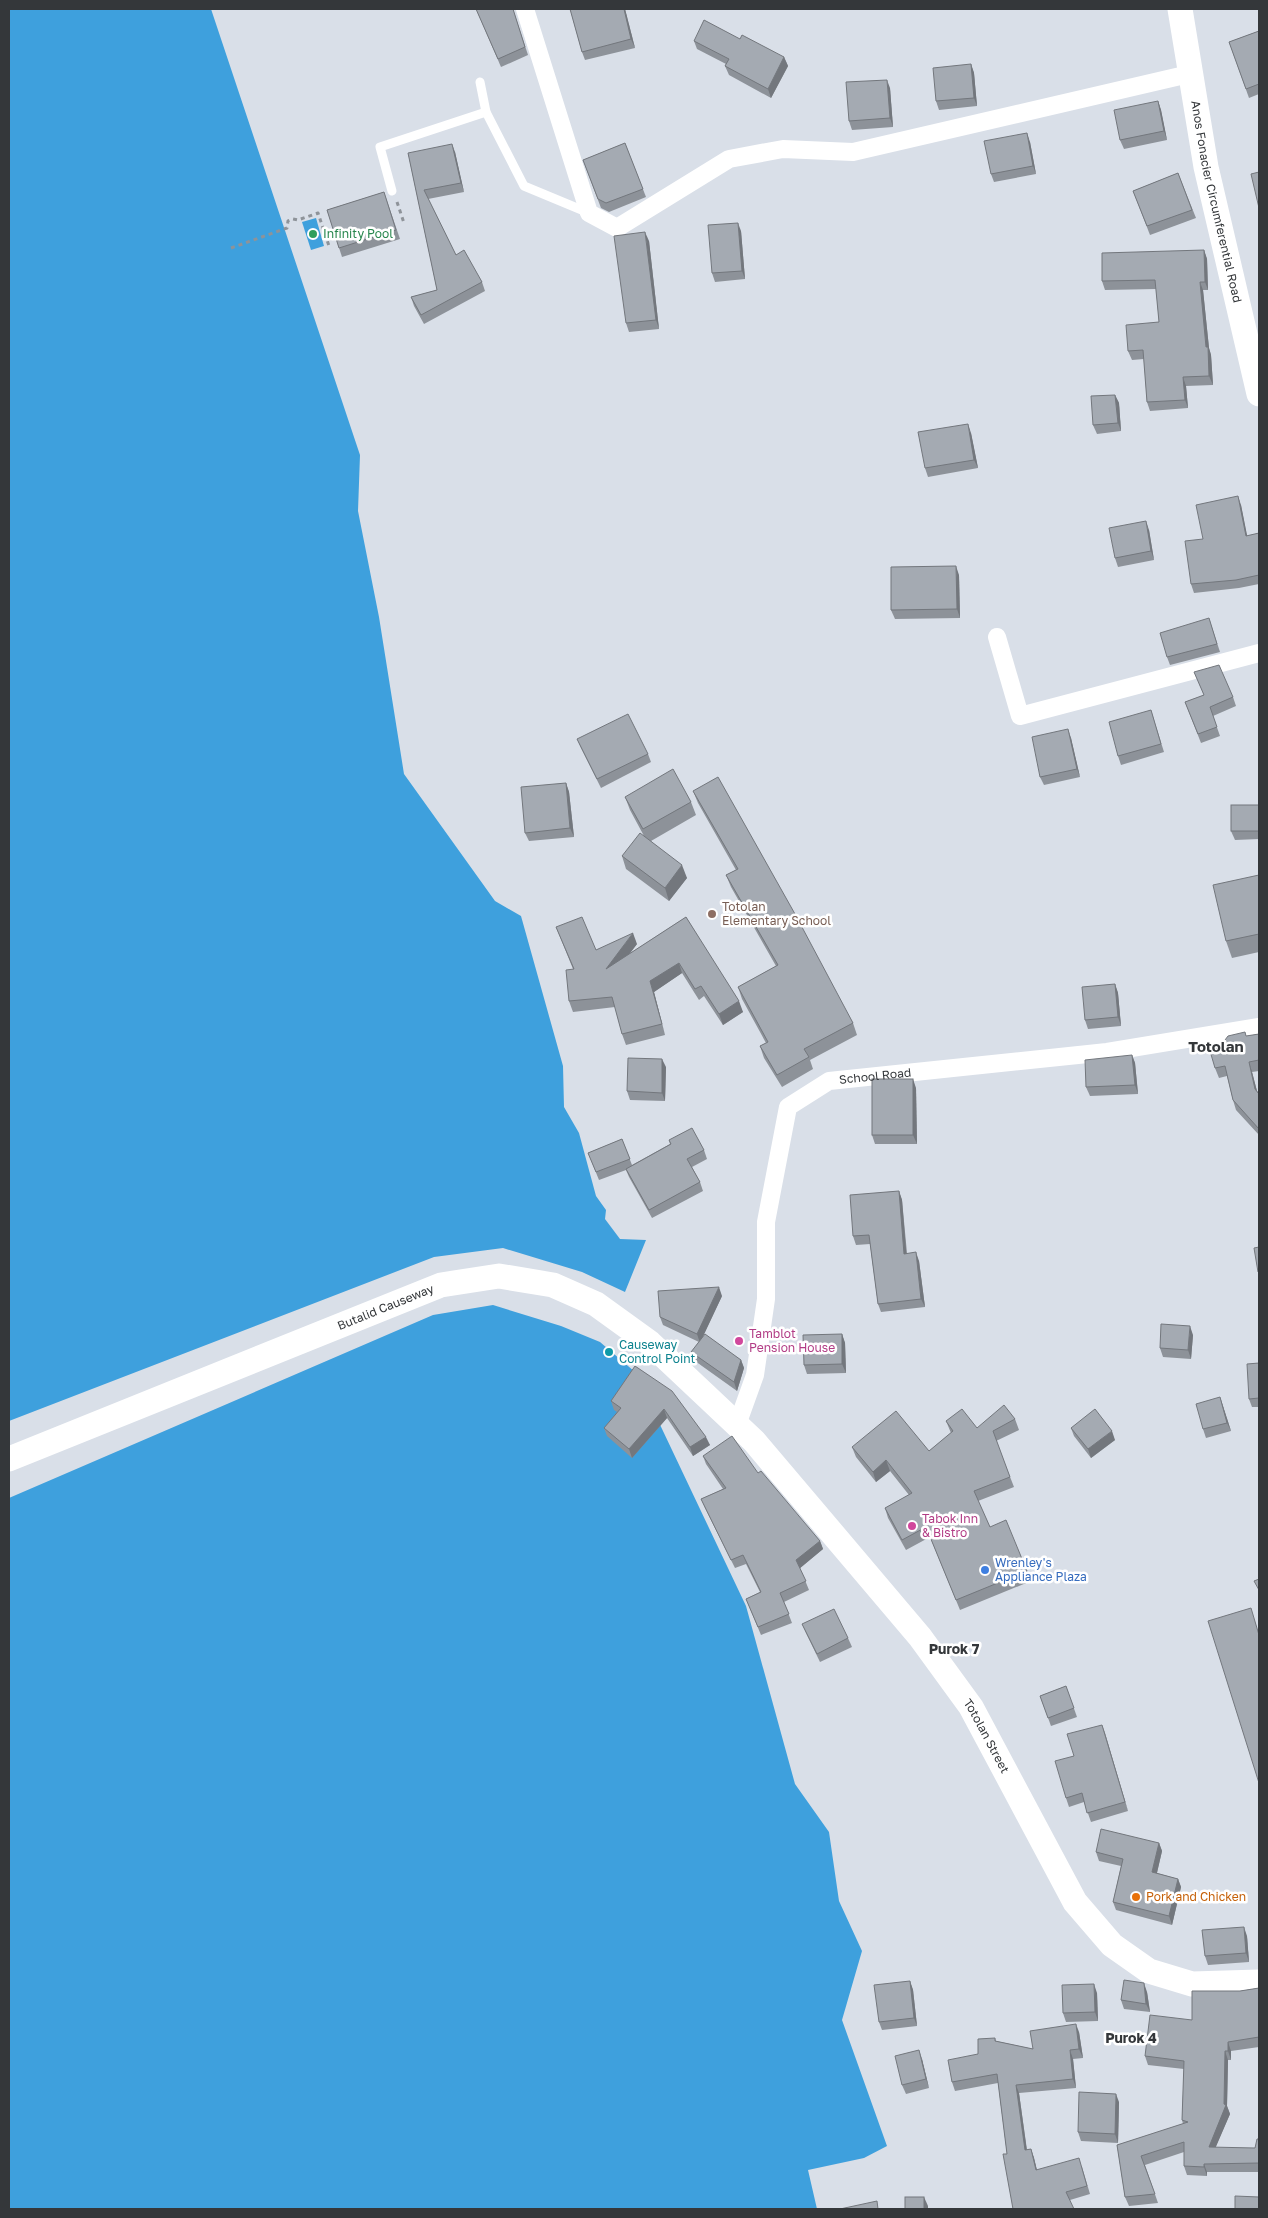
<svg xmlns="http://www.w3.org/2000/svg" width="1268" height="2218" font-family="'Golos Text',sans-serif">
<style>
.water{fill:#3ea0dd}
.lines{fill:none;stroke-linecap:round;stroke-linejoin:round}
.path{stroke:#8e9399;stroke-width:3;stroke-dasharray:4 4;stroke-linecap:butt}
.service{stroke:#fff;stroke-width:9}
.minor{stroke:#fff;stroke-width:18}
.secondary{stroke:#fff;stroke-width:25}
.wall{fill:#8d9299}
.shaded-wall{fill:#73777d}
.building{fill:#a4aab2;stroke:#73777d}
.leisure-dot{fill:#2e9e5b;stroke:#fff;stroke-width:2}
.education-dot{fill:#8d6e63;stroke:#fff;stroke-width:2}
.hotel-dot{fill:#d1479c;stroke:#fff;stroke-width:2}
.culture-dot{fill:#0f9aa8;stroke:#fff;stroke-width:2}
.shop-dot{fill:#3f7fe0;stroke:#fff;stroke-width:2}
.food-dot{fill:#e8710a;stroke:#fff;stroke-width:2}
.labels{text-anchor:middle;stroke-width:5;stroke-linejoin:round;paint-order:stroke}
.street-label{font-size:12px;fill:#34373a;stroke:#fff}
.leisure-label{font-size:12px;fill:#27864d;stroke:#fff;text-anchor:start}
.education-label{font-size:12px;fill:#785e54;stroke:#fff;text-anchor:start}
.hotel-label{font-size:12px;fill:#b23c85;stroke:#fff;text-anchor:start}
.culture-label{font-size:12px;fill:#0d838f;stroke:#fff;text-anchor:start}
.shop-label{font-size:12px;fill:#366cbe;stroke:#fff;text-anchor:start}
.food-label{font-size:12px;fill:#c56008;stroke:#fff;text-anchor:start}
.neighbourhood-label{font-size:14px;font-weight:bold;fill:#34373a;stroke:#fff}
.quarter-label{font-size:15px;font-weight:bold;fill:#34373a;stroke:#fff}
</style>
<rect width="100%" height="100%" fill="#d9dfe8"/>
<g class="water">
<path d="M 9,9 L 211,9 L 360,455 L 358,511 L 379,617 L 404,774 L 495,901 L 521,916 L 563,1066 L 564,1107 L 579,1133 L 596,1196 L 606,1210 L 605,1219 L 620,1239 L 646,1240 L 625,1292 L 582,1272 L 503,1248 L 434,1257 L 9,1421 Z"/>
<path d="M 316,218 L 324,246 L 311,250 L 302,222 Z"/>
<path d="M 493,1305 L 561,1326 L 600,1342 L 635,1372 L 746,1606 L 795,1784 L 829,1832 L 839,1901 L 862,1951 L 842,2020 L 887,2146 L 864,2158 L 808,2170 L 817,2209 L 9,2209 L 9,1498 L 433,1315 Z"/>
</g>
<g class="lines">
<g class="path">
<path d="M 397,202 L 404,223"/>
<path d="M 231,248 L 287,228 L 288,221 L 293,219 L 298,220 L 318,213 L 329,246"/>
</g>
<g class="service">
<path d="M 480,82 L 486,112 L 524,186 L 589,213"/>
<path d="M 392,191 L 380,147 L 486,112"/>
</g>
<g class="minor">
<path d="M 525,9 L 589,213 L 617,228 L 729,159 L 783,149 L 853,152 L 1189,74"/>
<path d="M 997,637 L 1020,716 L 1259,653"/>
<path id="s1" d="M 737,1425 L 755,1375 L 766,1299 L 766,1222 L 788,1107 L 829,1081 L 1107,1052 L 1259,1027"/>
</g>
<g class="secondary">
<path id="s2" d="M 1180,9 L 1206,167 L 1259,394"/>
<path id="s3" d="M 9,1459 L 441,1285 L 499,1276 L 553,1285 L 596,1304 L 650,1343 L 754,1441 L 920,1637 L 971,1707 L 1075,1902 L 1112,1945 L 1149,1971 L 1192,1984 L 1259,1982"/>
</g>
</g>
<g class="wall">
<path d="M 476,9 L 513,9 L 528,55 L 501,67 Z"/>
<path d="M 570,9 L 625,9 L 635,48 L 585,60 L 582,52 Z"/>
<path d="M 1259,31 L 1259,94 L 1249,98 L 1229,42 Z"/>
<path d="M 694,41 L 784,57 L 788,66 L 771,98 L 729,75 L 725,66 L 726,64 L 697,49 Z"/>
<path d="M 971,64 L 974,73 L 977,106 L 939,110 L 936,101 Z"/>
<path d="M 890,88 L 893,127 L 852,130 L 849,121 Z"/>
<path d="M 1158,101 L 1161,110 L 1167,140 L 1124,149 L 1120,140 Z"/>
<path d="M 1030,142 L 1036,174 L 994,182 L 991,174 Z"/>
<path d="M 625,143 L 646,197 L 609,212 L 601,208 L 583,160 Z"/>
<path d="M 455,152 L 464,192 L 428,199 L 456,255 L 482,282 L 485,291 L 424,324 L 414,306 L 411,297 L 437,290 L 408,153 Z"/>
<path d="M 1178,173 L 1196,218 L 1150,235 L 1133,191 Z"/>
<path d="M 384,192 L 400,239 L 342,257 L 327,210 Z"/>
<path d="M 741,231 L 745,279 L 715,282 L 712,273 Z"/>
<path d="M 649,241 L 659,329 L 629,332 L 626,323 Z"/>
<path d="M 1204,250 L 1207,259 L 1208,290 L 1203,290 L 1209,348 L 1211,355 L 1213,385 L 1186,386 L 1188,408 L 1150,411 L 1147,402 L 1144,359 L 1132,360 L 1128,351 L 1159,322 L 1156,289 L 1105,290 L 1102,281 Z"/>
<path d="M 1115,395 L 1119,403 L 1121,431 L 1097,434 L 1093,425 Z"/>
<path d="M 971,433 L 978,468 L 928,477 L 925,468 Z"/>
<path d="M 1241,505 L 1247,536 L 1259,533 L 1259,584 L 1239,588 L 1194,593 L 1191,584 L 1203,539 Z"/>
<path d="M 1149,530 L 1154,560 L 1118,567 L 1115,558 Z"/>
<path d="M 959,575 L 960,618 L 895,619 L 891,610 Z"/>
<path d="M 1209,618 L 1220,652 L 1170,665 L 1167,657 Z"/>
<path d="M 1194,672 L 1233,697 L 1236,706 L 1213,716 L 1220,736 L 1201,743 L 1185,702 L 1204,695 Z"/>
<path d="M 1151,710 L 1164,752 L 1121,765 L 1118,756 Z"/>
<path d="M 1071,738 L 1080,777 L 1044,785 L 1040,777 Z"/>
<path d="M 577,739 L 648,754 L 651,762 L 601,788 L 581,748 Z"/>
<path d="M 566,783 L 569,792 L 574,837 L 529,841 L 525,833 Z"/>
<path d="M 693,791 L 853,1023 L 857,1035 L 810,1060 L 813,1069 L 782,1087 L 764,1058 L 760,1046 L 766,1043 L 742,999 L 738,987 L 776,966 L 731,887 L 726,875 L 736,870 L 698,803 Z"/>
<path d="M 625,797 L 691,802 L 696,815 L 651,841 L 687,878 L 669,901 L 626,869 L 622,856 L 644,836 L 630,810 Z"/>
<path d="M 1259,805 L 1259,839 L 1235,840 L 1231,831 Z"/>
<path d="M 1259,875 L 1259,952 L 1232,958 L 1226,941 Z"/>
<path d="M 686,917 L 743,1012 L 723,1025 L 704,996 L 699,1000 L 682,973 L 654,992 L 665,1035 L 626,1045 L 622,1034 L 615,1007 L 573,1012 L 569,1001 L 573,969 L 556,927 L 596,950 L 637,944 L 629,954 Z"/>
<path d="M 1115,984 L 1118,993 L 1121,1026 L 1088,1029 L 1085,1020 Z"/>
<path d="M 1259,1034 L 1259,1071 L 1252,1072 L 1257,1091 L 1259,1094 L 1259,1135 L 1236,1110 L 1233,1100 L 1227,1076 L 1219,1078 L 1215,1068 L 1247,1036 Z"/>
<path d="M 1132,1055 L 1135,1063 L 1138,1094 L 1090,1096 L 1086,1087 Z"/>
<path d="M 666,1067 L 665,1101 L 630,1100 L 627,1091 Z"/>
<path d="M 916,1088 L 917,1144 L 875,1144 L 872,1135 Z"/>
<path d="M 622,1139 L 632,1165 L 670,1144 L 669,1140 L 704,1150 L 707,1159 L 692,1167 L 700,1182 L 703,1191 L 652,1218 L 629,1177 L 626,1170 L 599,1180 L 588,1153 Z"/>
<path d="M 899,1191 L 902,1200 L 907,1253 L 919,1261 L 925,1307 L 881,1312 L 878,1304 L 870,1244 L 856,1245 L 853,1236 Z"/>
<path d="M 722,1296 L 703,1336 L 741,1360 L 744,1368 L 737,1391 L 695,1361 L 691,1352 L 699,1342 L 663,1325 L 660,1317 Z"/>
<path d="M 842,1334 L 845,1343 L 846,1373 L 807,1374 L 804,1365 Z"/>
<path d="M 1193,1335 L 1191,1359 L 1163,1357 L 1160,1348 Z"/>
<path d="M 1259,1363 L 1259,1407 L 1252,1407 L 1249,1399 Z"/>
<path d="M 635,1366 L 710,1445 L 693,1456 L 667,1418 L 632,1458 L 607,1436 L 604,1428 L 617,1412 L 614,1410 L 611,1401 Z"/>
<path d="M 1220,1397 L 1231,1431 L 1206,1438 L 1203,1429 Z"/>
<path d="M 1015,1419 L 1019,1430 L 996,1441 L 1014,1487 L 978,1501 L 990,1527 L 1027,1571 L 1031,1581 L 960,1610 L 930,1537 L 906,1550 L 888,1518 L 885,1508 L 909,1495 L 890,1471 L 876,1482 L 856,1457 L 852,1447 L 929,1451 L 951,1433 L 946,1421 L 977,1428 Z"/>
<path d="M 1071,1428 L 1115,1440 L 1091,1458 L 1074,1436 Z"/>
<path d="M 703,1456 L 758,1473 L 820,1541 L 823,1549 L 800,1568 L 809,1590 L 784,1602 L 792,1623 L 761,1635 L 746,1599 L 760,1592 L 746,1564 L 735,1568 L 705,1508 L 701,1499 L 723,1489 L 706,1464 Z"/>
<path d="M 802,1624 L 848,1638 L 852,1647 L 820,1662 L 806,1633 Z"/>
<path d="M 1066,1686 L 1077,1717 L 1051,1726 L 1040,1696 Z"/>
<path d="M 1102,1725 L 1128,1811 L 1091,1822 L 1084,1802 L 1069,1807 L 1066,1798 L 1074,1756 Z"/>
<path d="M 1159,1843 L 1162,1851 L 1157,1873 L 1178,1879 L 1181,1887 L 1172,1925 L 1116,1910 L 1113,1902 L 1121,1866 L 1099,1861 L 1096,1852 Z"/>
<path d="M 1247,1936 L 1249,1962 L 1208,1965 L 1205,1956 Z"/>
<path d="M 910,1981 L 913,1990 L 917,2026 L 882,2030 L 879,2022 Z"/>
<path d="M 1259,1988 L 1259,2047 L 1231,2051 L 1231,2060 L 1228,2060 L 1227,2106 L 1230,2114 L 1215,2148 L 1255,2148 L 1259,2139 L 1259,2172 L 1207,2172 L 1207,2176 L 1187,2175 L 1184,2166 L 1184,2152 L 1145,2165 L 1158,2203 L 1129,2206 L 1125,2197 L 1117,2145 L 1183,2124 L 1182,2120 L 1184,2069 L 1148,2065 L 1145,2056 L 1192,2020 L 1240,1991 Z"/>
<path d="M 1147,1992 L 1150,2012 L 1124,2009 L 1121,2000 Z"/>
<path d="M 1097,1993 L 1098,2021 L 1066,2022 L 1063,2013 Z"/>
<path d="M 1079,2032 L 1083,2058 L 1073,2059 L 1076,2088 L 1019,2093 L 1027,2150 L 1031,2149 L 1034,2158 L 1037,2170 L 1082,2167 L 1090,2194 L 1070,2200 L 1007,2154 L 998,2083 L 955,2091 L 952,2082 L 978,2054 L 995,2038 L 996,2041 L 1033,2049 Z"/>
<path d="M 922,2059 L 929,2088 L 906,2094 L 902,2085 Z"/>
<path d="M 1119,2102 L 1118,2143 L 1081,2141 L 1078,2132 Z"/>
</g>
<g class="shaded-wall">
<path d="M 624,9 L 625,9 L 635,48 L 631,39 Z"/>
<path d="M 784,57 L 788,66 L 771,98 L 768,89 Z"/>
<path d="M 971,64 L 974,73 L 977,106 L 974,98 Z"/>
<path d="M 887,80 L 890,88 L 893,127 L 890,118 Z"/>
<path d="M 1158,101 L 1161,110 L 1167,140 L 1164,131 Z"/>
<path d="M 1027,133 L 1030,142 L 1036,174 L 1033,166 Z"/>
<path d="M 452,144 L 455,152 L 464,192 L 461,183 Z"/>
<path d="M 738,223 L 741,231 L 745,279 L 742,271 Z"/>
<path d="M 645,232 L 649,241 L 659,329 L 656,320 Z"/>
<path d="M 1204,250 L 1207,259 L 1208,290 L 1205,282 Z"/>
<path d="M 1200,282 L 1203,290 L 1209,348 L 1211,355 L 1213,385 L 1209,376 Z"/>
<path d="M 1183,377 L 1186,386 L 1188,408 L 1185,400 Z"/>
<path d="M 1115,395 L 1119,403 L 1121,431 L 1118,423 Z"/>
<path d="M 968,424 L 971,433 L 978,468 L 974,460 Z"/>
<path d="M 1238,496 L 1241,505 L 1249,545 L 1246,536 Z"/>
<path d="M 1146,521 L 1149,530 L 1154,560 L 1151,551 Z"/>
<path d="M 956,566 L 959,575 L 960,618 L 957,609 Z"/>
<path d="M 1068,729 L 1071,738 L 1080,777 L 1077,769 Z"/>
<path d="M 566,783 L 569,792 L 574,837 L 570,828 Z"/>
<path d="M 682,865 L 687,878 L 669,901 L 665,888 Z"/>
<path d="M 633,933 L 637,944 L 610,980 L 606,969 Z"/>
<path d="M 679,963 L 682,973 L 654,992 L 665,1035 L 662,1024 L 650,981 Z"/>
<path d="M 1115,984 L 1118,993 L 1121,1026 L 1118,1017 Z"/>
<path d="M 739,1001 L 743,1012 L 723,1025 L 719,1014 Z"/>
<path d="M 1132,1055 L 1135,1063 L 1138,1094 L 1135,1085 Z"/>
<path d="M 662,1059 L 666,1067 L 665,1101 L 662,1093 Z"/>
<path d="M 1249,1062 L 1252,1072 L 1259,1099 L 1255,1089 Z"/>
<path d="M 913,1079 L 916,1088 L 917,1144 L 913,1135 Z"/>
<path d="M 899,1191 L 902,1200 L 907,1262 L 904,1254 Z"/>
<path d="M 916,1252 L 919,1261 L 925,1307 L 921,1299 Z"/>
<path d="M 719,1287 L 722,1296 L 700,1343 L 697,1334 Z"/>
<path d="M 1190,1326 L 1193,1335 L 1191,1359 L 1188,1350 Z"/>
<path d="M 842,1334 L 845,1343 L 846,1373 L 842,1364 Z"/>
<path d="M 741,1360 L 744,1368 L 737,1391 L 734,1382 Z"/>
<path d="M 1220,1397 L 1223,1406 L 1231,1431 L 1227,1423 Z"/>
<path d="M 664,1409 L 667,1418 L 632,1458 L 629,1449 Z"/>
<path d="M 1112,1431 L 1115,1440 L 1091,1458 L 1088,1449 Z"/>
<path d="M 706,1437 L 710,1445 L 693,1456 L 690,1447 Z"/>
<path d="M 886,1460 L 890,1471 L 876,1482 L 873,1472 Z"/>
<path d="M 820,1541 L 823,1549 L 799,1569 L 796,1560 Z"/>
<path d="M 1102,1725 L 1105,1733 L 1128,1811 L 1125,1802 Z"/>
<path d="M 1159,1843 L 1162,1851 L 1155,1881 L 1152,1872 Z"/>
<path d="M 1178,1879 L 1181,1887 L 1172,1925 L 1169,1916 Z"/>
<path d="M 1244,1927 L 1247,1936 L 1249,1962 L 1246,1953 Z"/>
<path d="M 910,1981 L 913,1990 L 917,2026 L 914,2018 Z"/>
<path d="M 1144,1983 L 1147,1992 L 1150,2012 L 1146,2004 Z"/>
<path d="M 1094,1984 L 1097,1993 L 1098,2021 L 1095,2012 Z"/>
<path d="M 1076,2024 L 1079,2032 L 1083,2058 L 1079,2049 Z"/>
<path d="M 1228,2042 L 1231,2051 L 1231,2060 L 1228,2051 Z"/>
<path d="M 919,2050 L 922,2059 L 929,2088 L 926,2079 Z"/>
<path d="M 1070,2050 L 1073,2059 L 1076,2088 L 1073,2079 Z"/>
<path d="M 1225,2051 L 1228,2060 L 1227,2106 L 1230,2114 L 1212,2156 L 1209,2147 L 1224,2104 Z"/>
<path d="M 1016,2085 L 1019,2093 L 1028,2159 L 1025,2150 Z"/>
<path d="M 1116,2094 L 1119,2102 L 1118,2143 L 1115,2134 Z"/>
<path d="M 1031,2149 L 1034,2158 L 1039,2179 L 1036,2170 Z"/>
<path d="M 1204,2164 L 1207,2172 L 1207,2176 L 1204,2167 Z"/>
<path d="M 924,2197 L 928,2206 L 928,2209 L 924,2209 Z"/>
</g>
<g class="building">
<path d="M 476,9 L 513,9 L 525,47 L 498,59 Z"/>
<path d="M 570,9 L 624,9 L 631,39 L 582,52 Z"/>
<path d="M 704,20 L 740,39 L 742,35 L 784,57 L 768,89 L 725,66 L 729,59 L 694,41 Z"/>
<path d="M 1259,31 L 1259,84 L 1246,89 L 1229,42 Z"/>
<path d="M 971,64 L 974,98 L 936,101 L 933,68 Z"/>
<path d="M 887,80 L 890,118 L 849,121 L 846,82 Z"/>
<path d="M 1158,101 L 1164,131 L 1120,140 L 1114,110 Z"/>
<path d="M 1027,133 L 1033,166 L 991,174 L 984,141 Z"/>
<path d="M 625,143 L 643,189 L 606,203 L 598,199 L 583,160 Z"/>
<path d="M 452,144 L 461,183 L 424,190 L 456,255 L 464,250 L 482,282 L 421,315 L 411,297 L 437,290 L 408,153 Z"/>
<path d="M 1259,172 L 1259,208 L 1251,174 Z"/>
<path d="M 1178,173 L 1192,210 L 1147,226 L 1133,191 Z"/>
<path d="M 384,192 L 396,230 L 339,248 L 327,210 Z"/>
<path d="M 738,223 L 742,271 L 712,273 L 708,225 Z"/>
<path d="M 645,232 L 656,320 L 626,323 L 614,236 Z"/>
<path d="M 1204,250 L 1205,282 L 1200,282 L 1206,347 L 1208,347 L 1209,376 L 1183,377 L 1185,400 L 1147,402 L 1143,350 L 1128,351 L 1126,325 L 1159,322 L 1155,280 L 1102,281 L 1102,253 Z"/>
<path d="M 1115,395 L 1118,423 L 1093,425 L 1091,396 Z"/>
<path d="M 968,424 L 974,460 L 925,468 L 918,432 Z"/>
<path d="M 1238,496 L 1246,536 L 1259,533 L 1259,575 L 1236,580 L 1191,584 L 1185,541 L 1203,539 L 1196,505 Z"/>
<path d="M 1146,521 L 1151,551 L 1115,558 L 1109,528 Z"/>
<path d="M 956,566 L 957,609 L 891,610 L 891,567 Z"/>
<path d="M 1209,618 L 1217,644 L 1167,657 L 1160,633 Z"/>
<path d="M 1219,665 L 1233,697 L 1210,707 L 1217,727 L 1198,734 L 1185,702 L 1204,695 L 1194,672 Z"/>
<path d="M 1151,710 L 1161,744 L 1118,756 L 1109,722 Z"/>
<path d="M 628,714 L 648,754 L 597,779 L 577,739 Z"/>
<path d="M 1068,729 L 1077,769 L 1040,777 L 1032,737 Z"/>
<path d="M 673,769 L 691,802 L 643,829 L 625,797 Z"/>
<path d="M 718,777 L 795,914 L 853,1023 L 804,1049 L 809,1057 L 777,1075 L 760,1046 L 768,1042 L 738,987 L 778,965 L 726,875 L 738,869 L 693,791 Z"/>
<path d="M 566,783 L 570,828 L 525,833 L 521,787 Z"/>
<rect x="1231" y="805" width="28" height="26"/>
<path d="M 640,833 L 682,865 L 665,888 L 622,856 Z"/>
<path d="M 1259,875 L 1259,934 L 1226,941 L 1213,885 Z"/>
<path d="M 582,917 L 596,950 L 633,933 L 606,969 L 686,917 L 739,1001 L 719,1014 L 701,986 L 695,989 L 679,963 L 650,981 L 662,1024 L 622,1034 L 612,997 L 569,1001 L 566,970 L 574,969 L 556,927 Z"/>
<path d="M 1115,984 L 1118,1017 L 1085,1020 L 1082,987 Z"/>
<path d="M 1245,1032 L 1246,1036 L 1259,1034 L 1259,1060 L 1249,1062 L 1255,1089 L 1259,1094 L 1259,1129 L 1233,1100 L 1225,1066 L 1215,1068 L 1210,1051 L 1219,1048 L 1228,1036 Z"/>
<path d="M 1132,1055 L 1135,1085 L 1086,1087 L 1085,1060 Z"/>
<path d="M 628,1058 L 662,1059 L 662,1093 L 627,1091 Z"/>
<rect x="872" y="1079" width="41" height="56"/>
<path d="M 692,1128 L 704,1150 L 687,1159 L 700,1182 L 649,1210 L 626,1169 L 671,1144 L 669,1140 Z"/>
<path d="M 622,1139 L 630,1159 L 596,1172 L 588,1153 Z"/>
<path d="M 899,1191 L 904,1254 L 916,1252 L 921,1299 L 878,1304 L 869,1235 L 853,1236 L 850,1195 Z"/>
<path d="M 1259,1247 L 1259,1272 L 1258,1272 L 1254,1248 Z"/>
<path d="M 719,1287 L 697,1334 L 660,1317 L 658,1291 Z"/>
<path d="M 1161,1324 L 1190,1326 L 1188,1350 L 1160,1348 Z"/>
<path d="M 705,1334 L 741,1360 L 734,1382 L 691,1352 Z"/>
<path d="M 842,1334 L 842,1364 L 804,1365 L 803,1335 Z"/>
<path d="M 1259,1363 L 1259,1398 L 1249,1399 L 1247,1364 Z"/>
<path d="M 635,1366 L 672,1391 L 706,1437 L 690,1447 L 664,1409 L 629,1449 L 604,1428 L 621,1408 L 611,1401 Z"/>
<path d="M 1220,1397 L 1227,1423 L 1203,1429 L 1196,1404 Z"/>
<path d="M 1004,1405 L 1015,1419 L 993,1431 L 1010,1477 L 974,1491 L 990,1527 L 1006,1520 L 1027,1571 L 956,1600 L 926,1527 L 902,1540 L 885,1508 L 912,1493 L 886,1460 L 873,1472 L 852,1447 L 896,1411 L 929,1451 L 953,1431 L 946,1421 L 962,1409 L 977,1428 Z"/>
<path d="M 1095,1409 L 1112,1431 L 1088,1449 L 1071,1428 Z"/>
<path d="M 732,1436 L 758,1473 L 761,1471 L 820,1541 L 796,1560 L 806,1581 L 780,1593 L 789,1614 L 758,1627 L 746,1599 L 761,1592 L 743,1555 L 731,1560 L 701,1499 L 726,1488 L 703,1456 Z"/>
<path d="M 1259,1579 L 1259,1590 L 1254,1581 Z"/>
<path d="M 1251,1608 L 1259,1635 L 1259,1783 L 1208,1621 Z"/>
<path d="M 834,1609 L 848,1638 L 817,1654 L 802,1624 Z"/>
<path d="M 1066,1686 L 1074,1708 L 1048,1718 L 1040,1696 Z"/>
<path d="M 1102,1725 L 1125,1802 L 1087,1813 L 1082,1793 L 1066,1798 L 1055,1761 L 1074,1756 L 1067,1734 Z"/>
<path d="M 1101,1829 L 1159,1843 L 1152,1872 L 1178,1879 L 1169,1916 L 1113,1902 L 1123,1859 L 1096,1852 Z"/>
<path d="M 1244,1927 L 1246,1953 L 1205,1956 L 1202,1930 Z"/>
<path d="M 1124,1980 L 1144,1983 L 1146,2004 L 1121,2000 Z"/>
<path d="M 910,1981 L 914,2018 L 879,2022 L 874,1985 Z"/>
<path d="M 1094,1984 L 1095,2012 L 1063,2013 L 1062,1985 Z"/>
<path d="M 1259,1988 L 1259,2037 L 1228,2042 L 1228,2051 L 1225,2051 L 1224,2104 L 1226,2105 L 1209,2147 L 1255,2148 L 1257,2139 L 1259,2139 L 1259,2163 L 1204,2164 L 1204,2167 L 1184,2166 L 1184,2142 L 1141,2156 L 1155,2194 L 1125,2197 L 1117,2145 L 1188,2122 L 1182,2120 L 1184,2061 L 1145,2056 L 1150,2015 L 1192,2020 L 1192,1991 L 1240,1991 Z"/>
<path d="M 1076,2024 L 1079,2049 L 1070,2050 L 1073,2079 L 1016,2085 L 1025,2150 L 1031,2149 L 1036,2170 L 1079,2158 L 1087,2186 L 1066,2192 L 1074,2209 L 1013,2209 L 1003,2154 L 1007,2154 L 997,2074 L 952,2082 L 948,2060 L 978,2054 L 978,2039 L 995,2038 L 995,2041 L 1033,2049 L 1030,2031 Z"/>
<path d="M 919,2050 L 926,2079 L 902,2085 L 895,2056 Z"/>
<path d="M 1079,2092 L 1116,2094 L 1115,2134 L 1078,2132 Z"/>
<path d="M 1235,2196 L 1259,2197 L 1259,2209 L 1235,2209 Z"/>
<rect x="905" y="2197" width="19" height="12"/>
<path d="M 877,2201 L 878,2209 L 840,2209 Z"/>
</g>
<circle class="leisure-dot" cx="313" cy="234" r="5"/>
<circle class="education-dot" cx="712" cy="914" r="5"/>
<g class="hotel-dot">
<circle cx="739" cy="1341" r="5"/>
<circle cx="912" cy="1526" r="5"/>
</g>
<circle class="culture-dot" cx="609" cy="1352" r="5"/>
<circle class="shop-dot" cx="985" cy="1570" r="5"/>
<circle class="food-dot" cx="1136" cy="1897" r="5"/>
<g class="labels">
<g class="street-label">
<text dy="4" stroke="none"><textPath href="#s2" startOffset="196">Anos Fonacier Circumferential Road</textPath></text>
<text dy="4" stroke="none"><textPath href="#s1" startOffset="419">School Road</textPath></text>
<text dy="4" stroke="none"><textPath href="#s3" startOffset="406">Butalid Causeway</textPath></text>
<text dy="4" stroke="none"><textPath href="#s3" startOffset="1212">Totolan Street</textPath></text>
</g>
<g class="leisure-label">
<text x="323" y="238">Infinity Pool</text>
</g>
<g class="education-label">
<text x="722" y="911">Totolan<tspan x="722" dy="14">Elementary School</tspan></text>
</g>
<g class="hotel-label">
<text x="749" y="1338">Tamblot<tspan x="749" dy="14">Pension House</tspan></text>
<text x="922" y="1523">Tabok Inn<tspan x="922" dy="14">&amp; Bistro</tspan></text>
</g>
<g class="culture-label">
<text x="619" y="1349">Causeway<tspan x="619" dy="14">Control Point</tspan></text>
</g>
<g class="shop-label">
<text x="995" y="1567">Wrenley's<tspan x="995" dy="14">Appliance Plaza</tspan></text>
</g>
<g class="food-label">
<text x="1146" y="1901">Pork and Chicken</text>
</g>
<g class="neighbourhood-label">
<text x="954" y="1654">Purok 7</text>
<text x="1131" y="2043">Purok 4</text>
</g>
<g class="quarter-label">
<text x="1216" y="1052">Totolan</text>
</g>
</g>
<rect width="1268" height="2218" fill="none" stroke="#34373a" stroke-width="20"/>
</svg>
